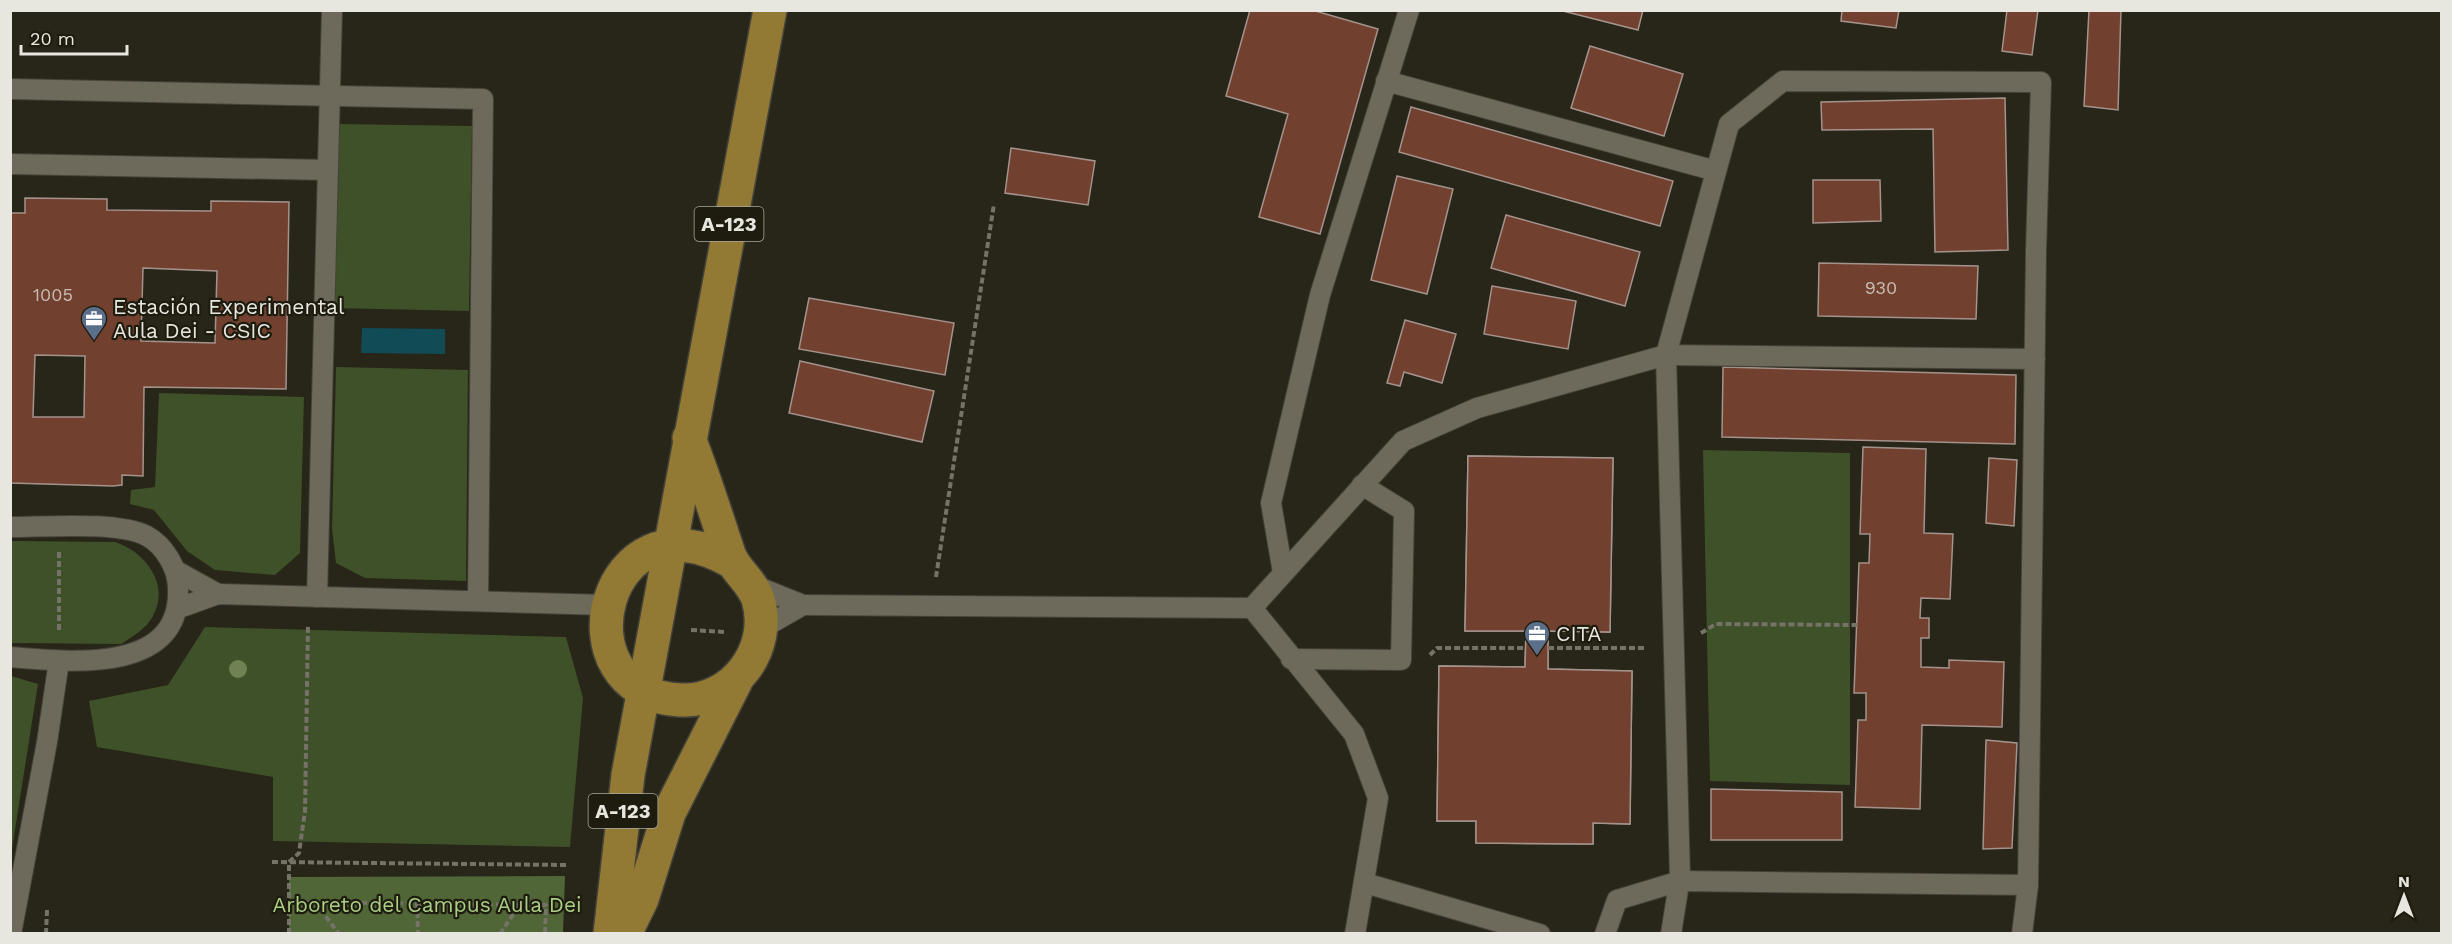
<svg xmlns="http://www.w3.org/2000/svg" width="2452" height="944" font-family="'Work Sans',sans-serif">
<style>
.green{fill:#3e5128}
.forest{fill:#506637}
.water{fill:#114b56}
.building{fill:#72402f;stroke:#a4938d;stroke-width:1.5;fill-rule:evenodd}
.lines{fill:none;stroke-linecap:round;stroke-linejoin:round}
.lane-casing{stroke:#454239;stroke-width:22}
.primary-casing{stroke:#454239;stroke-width:36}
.path{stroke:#757268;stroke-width:4;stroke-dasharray:6 3;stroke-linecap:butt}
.lane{stroke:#6d6a5b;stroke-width:20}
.primary{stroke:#927a35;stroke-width:33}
.tree{fill:#708254}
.labels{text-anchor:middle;stroke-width:4.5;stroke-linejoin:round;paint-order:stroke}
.number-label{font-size:18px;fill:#cabdb3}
.shield{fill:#1e1c0f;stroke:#abaaa1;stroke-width:1.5}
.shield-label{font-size:20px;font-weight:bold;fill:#e8e7df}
.poi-label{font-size:21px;fill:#e8e7df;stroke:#1e1c0f;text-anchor:start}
.park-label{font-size:21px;fill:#abce85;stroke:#1e1c0f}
</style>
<rect width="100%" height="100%" fill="#282519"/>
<g class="green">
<path d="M 337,124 L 472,126 L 469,311 L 333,308 Z"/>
<path d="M 336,367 L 468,370 L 466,581 L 365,578 L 336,563 L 332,529 Z"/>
<path d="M 159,393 L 304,397 L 300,553 L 275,575 L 215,570 L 187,551 L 154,510 L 130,504 L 131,490 L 155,487 Z"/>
<path d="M 1703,450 L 1850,453 L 1850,785 L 1710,781 Z"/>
<path d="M 11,541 L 115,542 C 144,551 171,584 153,616 C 147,628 132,637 121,644 L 11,643 Z"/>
<path d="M 205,627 L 566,637 L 583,698 L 570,847 L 273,841 L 273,777 L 97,747 L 89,701 L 168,685 Z"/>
<path d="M 11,676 L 38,684 L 11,855 L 10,676 Z"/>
</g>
<path class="forest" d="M 565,876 L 563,933 L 289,933 L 289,877 Z"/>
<path class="water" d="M 362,328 L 445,329 L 445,354 L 361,353 Z"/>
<g class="building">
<path d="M 1250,10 L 1312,10 L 1378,29 L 1320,234 L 1259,217 L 1288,114 L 1226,96 Z"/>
<path d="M 1559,10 L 1643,10 L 1638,30 Z"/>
<path d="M 1842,10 L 1899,10 L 1896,28 L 1841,21 Z"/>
<path d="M 2007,10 L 2038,10 L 2032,55 L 2002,51 Z"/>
<path d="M 2089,10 L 2121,10 L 2118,110 L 2084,106 Z"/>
<path d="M 1590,46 L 1683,74 L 1664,136 L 1571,108 Z"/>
<path d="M 2005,98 L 2008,250 L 1935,252 L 1933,129 L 1822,130 L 1821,102 Z"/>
<path d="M 1411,107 L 1673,181 L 1660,226 L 1399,152 Z"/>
<path d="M 1011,148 L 1095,161 L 1088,205 L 1005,193 Z"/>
<path d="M 1397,176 L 1453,189 L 1427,294 L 1371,280 Z"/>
<path d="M 1813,180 L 1880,180 L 1881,221 L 1813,223 Z"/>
<path d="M 25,198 L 107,199 L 107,210 L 211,211 L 211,201 L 289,202 L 286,389 L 144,387 L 143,476 L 122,475 L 122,485 L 113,486 L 10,483 L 10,213 L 25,213 ZM 143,268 L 217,271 L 215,343 L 141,341 ZM 35,355 L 85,356 L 84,417 L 33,417 Z"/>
<path d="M 1506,215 L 1640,252 L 1625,306 L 1491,268 Z"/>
<path d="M 1819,263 L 1978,266 L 1976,319 L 1818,316 Z"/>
<path d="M 1492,286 L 1576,301 L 1568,349 L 1484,334 Z"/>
<path d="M 809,298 L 954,323 L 945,375 L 799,349 Z"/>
<path d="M 1405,320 L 1456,334 L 1442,383 L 1404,372 L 1400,386 L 1387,383 Z"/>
<path d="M 800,361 L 934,391 L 922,442 L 789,413 Z"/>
<path d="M 1723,367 L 2016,375 L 2015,444 L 1722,437 Z"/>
<path d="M 1863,447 L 1926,449 L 1924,533 L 1953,534 L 1950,599 L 1921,598 L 1920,618 L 1929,618 L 1929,638 L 1921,638 L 1921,667 L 1949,668 L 1949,660 L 2004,662 L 2002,727 L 1922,725 L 1920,809 L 1855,807 L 1858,720 L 1866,720 L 1866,693 L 1854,693 L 1859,563 L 1869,563 L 1870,534 L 1860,534 Z"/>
<path d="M 1468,456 L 1613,458 L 1610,632 L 1548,631 L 1548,669 L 1632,671 L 1630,824 L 1593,823 L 1593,844 L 1476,843 L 1476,821 L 1437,821 L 1439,666 L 1525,667 L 1526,631 L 1465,631 ZM 1563,745 L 1564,790 L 1499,791 L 1499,746 Z"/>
<path d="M 1468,456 L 1613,458 L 1610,632 L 1548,631 L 1548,669 L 1632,671 L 1630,824 L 1593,823 L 1593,844 L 1476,843 L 1476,821 L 1437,821 L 1439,666 L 1525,667 L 1526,631 L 1465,631 Z"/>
<path d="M 1989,458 L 2017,460 L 2014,526 L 1986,523 Z"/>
<path d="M 1986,740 L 2017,743 L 2012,848 L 1983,849 Z"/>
<path d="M 1711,789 L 1842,792 L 1842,840 L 1711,840 Z"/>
</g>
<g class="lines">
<defs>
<g id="lane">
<path d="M 1386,81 L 1716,171"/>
<path d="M 10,89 L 483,99 L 478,601"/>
<path d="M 10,164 L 328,170"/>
<path d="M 10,527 C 45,527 118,521 147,536 C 165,546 178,569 178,588 C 182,675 69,662 10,657"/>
<path d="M 178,572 L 218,594"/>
<path d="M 1283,573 L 1271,503 L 1320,295 L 1409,10"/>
<path d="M 751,584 L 803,605 L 761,629"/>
<path d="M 317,597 L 332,10"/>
<path d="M 803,605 L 1252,608 L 1403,441 L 1477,408 L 1666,355 L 1680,877 L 1671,934"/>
<path d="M 179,608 L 218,594 L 607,605"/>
<path d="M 1252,608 L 1354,734 L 1378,798 L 1355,934"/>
<path d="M 1291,659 L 1401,660 L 1404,511 L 1362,485"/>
<path d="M 1365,883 L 1540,934"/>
<path d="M 11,934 L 47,742 L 59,661"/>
<path d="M 1605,934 L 1617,900 L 1680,881 L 2028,885"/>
<path d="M 2022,934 L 2028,885 L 2036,251 L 2041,82 L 1783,81 L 1729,124 L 1666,355 L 2035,359"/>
</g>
<g id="primary">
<path d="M 689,438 C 704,476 716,515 729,554 C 735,571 752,581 758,599 C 773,649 733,703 680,700 C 553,694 603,486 732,562"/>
<path d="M 610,934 L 628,775 L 770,10"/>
<path d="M 625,934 L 642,899 L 669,813 L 736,681"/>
</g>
</defs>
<use href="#lane" class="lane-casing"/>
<use href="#primary" class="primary-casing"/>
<g class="path">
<path d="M 59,552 L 59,632"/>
<path d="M 936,577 L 994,204"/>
<path d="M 691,630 L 725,632"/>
<path d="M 1701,633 L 1716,624 L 1857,625"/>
<path d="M 1548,648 L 1646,648"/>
<path d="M 1430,655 L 1437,648 L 1525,648"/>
<path d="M 272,862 L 566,865"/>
<path d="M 289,902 L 546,905 L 545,934"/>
<path d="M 315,902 L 339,934"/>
<path d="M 417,903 L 418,934"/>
<path d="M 46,934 L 47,910"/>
<path d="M 289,934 L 289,862 L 299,853 L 305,811 L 308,624"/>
<path d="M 500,934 L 520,904"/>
</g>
<use href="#lane" class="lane"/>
<use href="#primary" class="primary"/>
</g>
<circle class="tree" cx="238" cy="669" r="9"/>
<defs>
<symbol id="office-pin" viewBox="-11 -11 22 30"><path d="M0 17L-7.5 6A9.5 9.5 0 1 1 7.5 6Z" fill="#5c6f8a" stroke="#1e1c0f"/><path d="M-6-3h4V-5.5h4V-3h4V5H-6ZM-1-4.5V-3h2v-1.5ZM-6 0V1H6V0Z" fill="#fff"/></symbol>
</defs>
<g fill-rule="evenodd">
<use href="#office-pin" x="79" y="304" width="30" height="40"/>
<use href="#office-pin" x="1522" y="619" width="30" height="40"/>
</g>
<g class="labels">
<g class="number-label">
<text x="1881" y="294">930</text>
<text x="53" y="301">1005</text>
</g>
<g class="shield">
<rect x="694.5" y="207" width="69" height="34" rx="4.5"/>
<rect x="588.5" y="794" width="69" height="34" rx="4.5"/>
</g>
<g class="shield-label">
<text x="729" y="231">A-123</text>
<text x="623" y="818">A-123</text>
</g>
<g class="poi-label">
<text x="113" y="314">Estación Experimental<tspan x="113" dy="24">Aula Dei - CSIC</tspan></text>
<text x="1556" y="641">CITA</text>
</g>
<g class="park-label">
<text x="427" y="912">Arboreto del Campus Aula Dei</text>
</g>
</g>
<rect width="2452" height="944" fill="none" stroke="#e8e7df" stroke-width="24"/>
<g transform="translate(2404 896)" stroke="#1e1c0f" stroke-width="4.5" paint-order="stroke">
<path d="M0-4.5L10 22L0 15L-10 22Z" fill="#e8e7df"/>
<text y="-9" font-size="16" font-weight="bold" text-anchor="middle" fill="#e8e7df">N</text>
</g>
<path d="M21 45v9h106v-9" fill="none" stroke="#e8e7df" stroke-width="3"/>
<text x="30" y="45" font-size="18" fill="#e8e7df" stroke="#1e1c0f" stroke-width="4.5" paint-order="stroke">20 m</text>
</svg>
